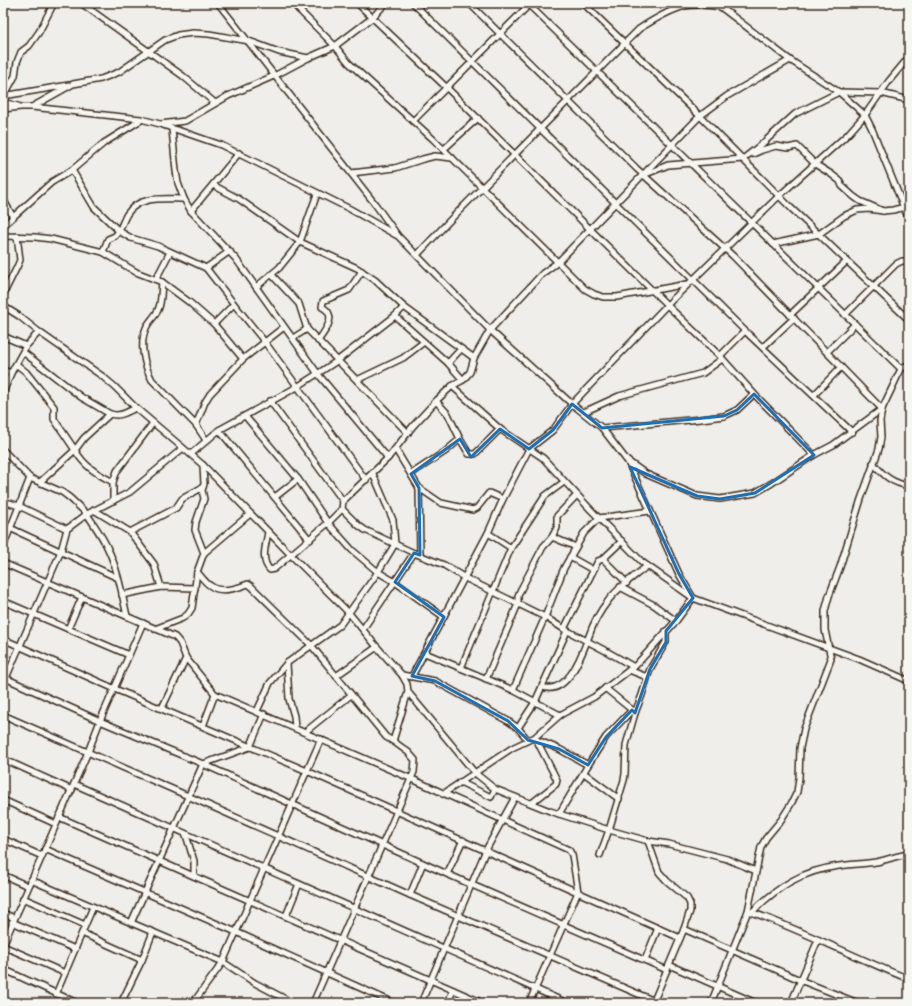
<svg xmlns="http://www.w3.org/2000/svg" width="912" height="1006" font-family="Dekko,sans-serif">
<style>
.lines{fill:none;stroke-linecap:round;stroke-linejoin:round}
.minor-casing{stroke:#3b2a1e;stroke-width:8}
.minor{stroke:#f6f6f2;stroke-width:5}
.marked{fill:none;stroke:#1f6fb2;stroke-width:3;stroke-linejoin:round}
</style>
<rect width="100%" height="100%" fill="#efeeea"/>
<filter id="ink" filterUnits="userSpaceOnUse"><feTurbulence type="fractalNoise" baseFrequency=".025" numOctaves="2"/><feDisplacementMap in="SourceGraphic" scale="8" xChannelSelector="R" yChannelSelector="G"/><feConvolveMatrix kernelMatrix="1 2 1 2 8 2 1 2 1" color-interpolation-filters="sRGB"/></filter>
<g filter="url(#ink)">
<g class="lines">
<defs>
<g id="minor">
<path d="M 81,3 L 183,76 L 215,103"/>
<path d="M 218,3 L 375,204 L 398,236 L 490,330 L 572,404 L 602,428 L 628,462 L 679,574 L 693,598 L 676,621 L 636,665 L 594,697 L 560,715 L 535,737 L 512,748 L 443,794"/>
<path d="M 292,3 L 335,46 L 349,63 L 433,139 L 585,289 L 594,294 L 603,297 L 617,297 L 682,285 L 686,284"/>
<path d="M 357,3 L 447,88 L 667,305 L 720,356 L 754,394 L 814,455"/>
<path d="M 413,3 L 745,331 L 852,432"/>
<path d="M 469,3 L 637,169 L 733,256 L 882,409 L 833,445 L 814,455 L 772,483 L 755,493 L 720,499 L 697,496 L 646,474 L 629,462"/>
<path d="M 527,3 L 901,369"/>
<path d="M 583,3 L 700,116 L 791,208 L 909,320"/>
<path d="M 718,5 L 790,60 L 839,92 L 865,115 L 872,129 L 909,220"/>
<path d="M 299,10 L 306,3"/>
<path d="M 3,96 L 69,85"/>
<path d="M 3,98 L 15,76 L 17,62 L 21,52 L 29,46 L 39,32 L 54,3"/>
<path d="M 3,102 L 18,106"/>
<path d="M 32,107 L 141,119 L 160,124 L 221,145 L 350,209 L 396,235"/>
<path d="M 3,109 L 21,107 L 32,107 L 73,84 L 101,79 L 119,72 L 165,40 L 178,35 L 193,33 L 209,34 L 249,41 L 279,52 L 308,58"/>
<path d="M 413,121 L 531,3"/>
<path d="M 161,124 L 185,121 L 228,96 L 276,75 L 308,58 L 335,46 L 372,18 L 386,3"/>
<path d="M 172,129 L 176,171 L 178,183 L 184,199 L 191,211 L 236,259 L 318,374 L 388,458"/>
<path d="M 444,149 L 478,118"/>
<path d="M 753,154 L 762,150 L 776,146 L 788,148 L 797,146 L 815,164 L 831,174 L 840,181 L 842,186 L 853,196 L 860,201 L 883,211"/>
<path d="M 72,170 L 94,207 L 119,231 C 122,225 124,219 127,214 C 139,195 165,199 184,199"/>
<path d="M 351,173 L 395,168 L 423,159 L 435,156 L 452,158"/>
<path d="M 646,174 L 668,165 L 743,159 L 762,144 L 795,114 L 839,92 L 881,93 L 909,100"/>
<path d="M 213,185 L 239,199 L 300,242 L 357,268 L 375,280 L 404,307 L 474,358"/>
<path d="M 3,199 L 13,217"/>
<path d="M 191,211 L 239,153"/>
<path d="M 3,226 L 52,182 L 72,170 L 104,143 L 141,120"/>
<path d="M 3,236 L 35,237 L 51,239 L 103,252 L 136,272 L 162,282 L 189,302 L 214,324 L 243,359"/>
<path d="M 773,244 L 819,234 L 844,216 L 857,210 L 869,209 L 883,211 L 893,210 L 909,206"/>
<path d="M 103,252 L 108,239 L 115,236 L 119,231 L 131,238 L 158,246 L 206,268 L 230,251"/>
<path d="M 417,255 L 453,217 L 639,29 C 653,20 669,10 685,6 C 697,4 709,5 721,7"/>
<path d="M 206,268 L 234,304 L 214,324"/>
<path d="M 272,275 L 299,304 L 307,329"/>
<path d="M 156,279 L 170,252"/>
<path d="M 162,282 C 161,290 162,302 158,310 C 155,317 149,321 146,328 C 139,344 144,365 152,380 L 196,425"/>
<path d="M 256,287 L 279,268 L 300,242 L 317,194"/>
<path d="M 3,295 L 17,267 L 20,260 L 17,236"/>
<path d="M 234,304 L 264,341 L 366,480"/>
<path d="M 3,306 L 19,316 L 39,332 L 102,376 L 115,387 L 136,408 L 203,465 L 291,555 L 349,613 L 377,647 L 402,675 L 407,684 L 408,692 L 393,741 L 408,752 L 415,760 L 414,772 L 313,1003"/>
<path d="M 790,315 L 847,261"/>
<path d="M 845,315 L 896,264 L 902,261 L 909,261"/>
<path d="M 395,316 L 448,363 L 463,380"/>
<path d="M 3,336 L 26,346"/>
<path d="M 293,338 L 307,329 L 408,433"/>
<path d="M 318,341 C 322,335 333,322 329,314 C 328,311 324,308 322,307 L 323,301 L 349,290 L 362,271"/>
<path d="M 763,347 L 794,318"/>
<path d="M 23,352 L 81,397 L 110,414"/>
<path d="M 827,352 L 855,324"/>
<path d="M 720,356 L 745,331"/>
<path d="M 448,363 L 461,349"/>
<path d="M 16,364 L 26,372 L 54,407 L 54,419 L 75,450 L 84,438 L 110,414 C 121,417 126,412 136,408"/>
<path d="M 3,370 L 11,373"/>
<path d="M 357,380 L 403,358 L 424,342"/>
<path d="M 452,386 L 500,429 L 543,458 L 591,510 L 642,562 L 693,598 L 859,659 L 909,681"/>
<path d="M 3,393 L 11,373 L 26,346 L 39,332"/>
<path d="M 814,395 L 841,367"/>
<path d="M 270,401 L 343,501"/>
<path d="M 436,401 L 448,414 L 460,439"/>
<path d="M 584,412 L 619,396 L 703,373 L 722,359"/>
<path d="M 245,416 L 298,479 L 328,523 L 352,550 L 378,572 L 395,582 L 444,617"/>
<path d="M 602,428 L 701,419 L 724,416 L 737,410 L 754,394"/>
<path d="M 219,430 L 310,540"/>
<path d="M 206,440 L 196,425 L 205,402 L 210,394 L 243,359 L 284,327"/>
<path d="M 3,450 L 30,478 L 62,492 L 70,498 L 87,514 L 130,492 L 183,448"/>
<path d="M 396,450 L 419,488 L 420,555"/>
<path d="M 191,454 L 219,430 L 297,387 L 337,361 L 395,316 L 404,307"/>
<path d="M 873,463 C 884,476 892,483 909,486"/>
<path d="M 203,465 L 204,484 L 202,490 L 204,499 L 196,522 L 195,530 L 204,553"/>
<path d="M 411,474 L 446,451 L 460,439 L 469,454 L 475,454 L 500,429"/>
<path d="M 40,482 L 75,450 C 84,466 97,474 113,482"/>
<path d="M 419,488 L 441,503 L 473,510 L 477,508 L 489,493 L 503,499"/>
<path d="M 275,497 L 298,479"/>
<path d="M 3,501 L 19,506 L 67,529"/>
<path d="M 113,501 L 113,482 L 117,471 L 153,423"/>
<path d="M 342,509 L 358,525 L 365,530 L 414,553 L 444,565 L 465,578 L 545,617 L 564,629 L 606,651 L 634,667"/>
<path d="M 94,510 L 130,532 L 176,508 L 182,499 L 203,487"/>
<path d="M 10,528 L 118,578"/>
<path d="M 130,532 L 154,564 L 161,587"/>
<path d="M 268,532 C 266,545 260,560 270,570 L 274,569 L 328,523 L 342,509 L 343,501 L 388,458 L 413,426 L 436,401 L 452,386 L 463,380 L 470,372 L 474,358 L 490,330 L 543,273 L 558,262 L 700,116 L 727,96 L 790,60"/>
<path d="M 488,533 L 511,548"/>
<path d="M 552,537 L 576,547"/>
<path d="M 3,547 L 30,478"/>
<path d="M 570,557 L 593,570"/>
<path d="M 603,559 L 627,583"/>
<path d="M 3,563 L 175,637 L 180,643 L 186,658 L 215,694"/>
<path d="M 197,572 C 202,577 205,583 211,586 C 221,594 238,588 248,584 L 251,586 L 311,645 L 386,737 L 393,741"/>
<path d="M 620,587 L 654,605 L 676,621"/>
<path d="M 122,595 L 161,587 L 195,588"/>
<path d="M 3,601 L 129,655"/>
<path d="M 68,629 L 82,597"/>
<path d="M 155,629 L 183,618 L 188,614 L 192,608 L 197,572 L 204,553 L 250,514"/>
<path d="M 363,629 L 414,553"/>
<path d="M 564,629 L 598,561 L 603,559 L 622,541"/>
<path d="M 3,639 L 115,689 L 307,771 L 680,938"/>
<path d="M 425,653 L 513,690 L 560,715"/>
<path d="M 287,663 L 289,699 L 294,716 L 295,728"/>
<path d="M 461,668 L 511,548 L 545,496 L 564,482"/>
<path d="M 629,670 L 647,677"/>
<path d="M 402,675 L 435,681 L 508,721 L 518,728 L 528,740"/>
<path d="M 336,676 L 377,647"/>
<path d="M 412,676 L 488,533 L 503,499 L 529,449 L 553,430 L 572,404 L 667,305 L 779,196 L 847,135 L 865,115 L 889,81 L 909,57"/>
<path d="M 3,677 L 100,721 L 203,764 L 447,874 L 667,970"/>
<path d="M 486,679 L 518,604 L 518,596 L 520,591 L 543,547 L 552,537 L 557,528 L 557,516 L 577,495"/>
<path d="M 3,685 L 61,551 L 67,529 L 87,514 C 94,525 103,537 108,549 C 118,570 122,594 127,616"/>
<path d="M 542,687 C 568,696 582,654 589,636 C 593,624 600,611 608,601 C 618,587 634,577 647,566"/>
<path d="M 605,688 L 632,710"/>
<path d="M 513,690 L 545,617 L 564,568 L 584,533 L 599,518 L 650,511"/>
<path d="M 408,692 L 475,773 L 495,789 L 550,811 L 609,830 L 648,841 L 669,844 L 727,859 L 756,871"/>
<path d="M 162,708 L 186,658"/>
<path d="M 257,711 L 270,683 L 287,663 L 340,625 L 378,572 L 395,544 L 393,520 L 373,474"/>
<path d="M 3,715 L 188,796 L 410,895 L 659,1003"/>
<path d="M 203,726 L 215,694 L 412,779 L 569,850 L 572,855 L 578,892 L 529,1003"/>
<path d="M 518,728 L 535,702 L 567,631"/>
<path d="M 305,732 L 351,695"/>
<path d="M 537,740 L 559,749 L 588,765"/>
<path d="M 3,759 L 72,790"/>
<path d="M 584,773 L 619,799"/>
<path d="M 460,782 L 491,797 L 495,789"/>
<path d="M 74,784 L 567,1003"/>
<path d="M 3,800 L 56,824"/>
<path d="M 532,803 L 556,784 L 557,780 L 537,741"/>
<path d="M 559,814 L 588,765 L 606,737 L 632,710 L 635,713"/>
<path d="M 59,817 L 483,1003"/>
<path d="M 186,835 L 194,861 L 194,876"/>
<path d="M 3,839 L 42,856"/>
<path d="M 648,841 L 659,872 L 667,881 L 687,898 L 690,904 L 690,911 L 684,929 L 653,1003"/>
<path d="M 45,849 L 236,932 L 394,1003"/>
<path d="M 600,855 L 609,830 L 624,780 L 625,774 L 626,745 L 635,713 L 642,695 L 650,669 L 666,642 L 666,631"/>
<path d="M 447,874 L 463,840"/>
<path d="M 3,875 L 28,886"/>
<path d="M 31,880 L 223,962 L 255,983 L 293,1003"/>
<path d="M 410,895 L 423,863"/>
<path d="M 23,898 L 85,925"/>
<path d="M 748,911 C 803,930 855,958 909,979"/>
<path d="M 752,912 C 779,886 801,871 839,866 C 852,864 864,864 876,862 C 887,860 898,855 909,854"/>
<path d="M 3,913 L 14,918"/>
<path d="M 286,916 L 299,884"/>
<path d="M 12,922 L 75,949"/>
<path d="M 131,923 L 203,764 L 250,747 L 264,714"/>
<path d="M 684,929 L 800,980 L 858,1003"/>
<path d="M 82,933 L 142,960"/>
<path d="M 3,945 L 88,752 L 100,721 L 143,623"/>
<path d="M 3,946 L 65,973"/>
<path d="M 645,960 L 658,928"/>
<path d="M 669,965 L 756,1003"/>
<path d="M 3,969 L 77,1003"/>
<path d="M 56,994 L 93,907"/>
<path d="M 121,1003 L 142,960 L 153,932"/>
<path d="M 193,1003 L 223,962 L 321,739"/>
<path d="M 421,1003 L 486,850 L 515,797"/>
<path d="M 448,1003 L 453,990"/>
<path d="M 711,1003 L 748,911 L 761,847 L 766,838 L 781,820 L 791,804 L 797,792 L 799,778 L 800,748 L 804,729 L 831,659 L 825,630 L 825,611 L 829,596 L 840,567 L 861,499 L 879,449 L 881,437 L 880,421 L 882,409 L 901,369 L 909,364"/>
<path d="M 791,1003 L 818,940"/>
</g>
</defs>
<use href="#minor" class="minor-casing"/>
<use href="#minor" class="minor"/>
</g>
</g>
<path class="marked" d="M 754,394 L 814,455 L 755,493 L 720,499 L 697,496 L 630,467 L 679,574 L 693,598 L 666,631 L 666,642 L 650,669 L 635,713 L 632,710 L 606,737 L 588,765 L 559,749 L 528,740 L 508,721 L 435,681 L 412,676 L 444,617 L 395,582 L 414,553 L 420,555 L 419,488 L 411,474 L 460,439 L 471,457 L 500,429 L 529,449 L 553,430 L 572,404 L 602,428 L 724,416 L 737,410 Z"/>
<rect width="912" height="1006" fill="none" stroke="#f6f6f2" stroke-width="16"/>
<rect x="8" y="8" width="896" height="990" fill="none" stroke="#3b2a1e" stroke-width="1.5" filter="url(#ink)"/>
</svg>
